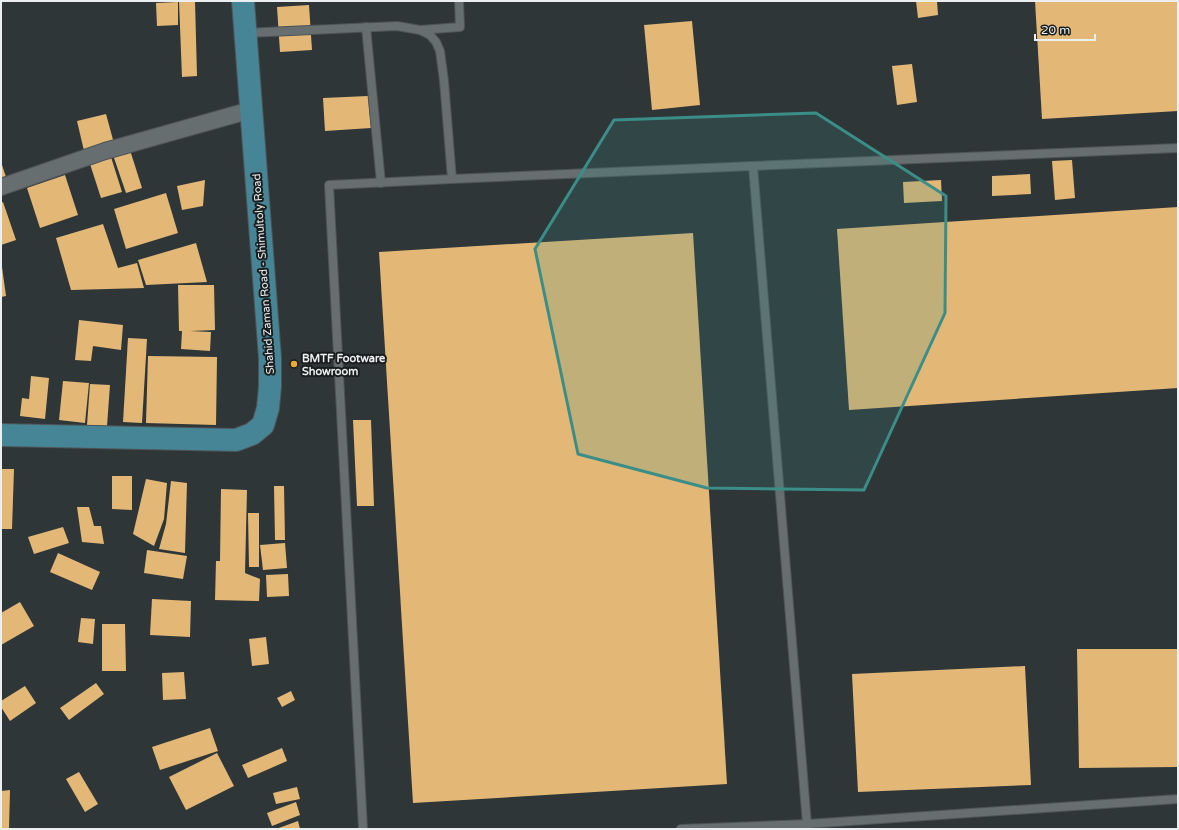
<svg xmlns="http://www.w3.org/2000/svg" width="1179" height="830" font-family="'Varela Round',sans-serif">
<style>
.building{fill:#e3b877}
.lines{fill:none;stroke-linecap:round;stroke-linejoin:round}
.service-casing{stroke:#4e5456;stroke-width:10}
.minor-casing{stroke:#4e5456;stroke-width:18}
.primary-casing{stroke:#4e5456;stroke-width:24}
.service{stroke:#666e70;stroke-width:8}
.minor{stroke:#666e70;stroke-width:16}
.primary{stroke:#468596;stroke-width:22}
.marked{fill:#3b8e88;fill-opacity:0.2;stroke:#3b8e88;stroke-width:3;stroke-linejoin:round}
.poi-dot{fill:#eaaa39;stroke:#1a1d1e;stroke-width:1.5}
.labels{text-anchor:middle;stroke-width:4;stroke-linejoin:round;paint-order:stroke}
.street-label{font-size:11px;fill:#ebeff0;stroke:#1a1d1e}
.poi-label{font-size:11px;font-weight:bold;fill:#ebeff0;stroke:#1a1d1e;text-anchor:start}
</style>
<rect width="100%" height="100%" fill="#2f3638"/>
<g class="building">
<path d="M 179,1 L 195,1 L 197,76 L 182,77 Z"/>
<path d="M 916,1 L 937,1 L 938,15 L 918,18 Z"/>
<path d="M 1035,1 L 1178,1 L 1178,111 L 1042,119 Z"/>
<path d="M 178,2 L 178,25 L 157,26 L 156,3 Z"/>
<path d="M 309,5 L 312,50 L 280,52 L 277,7 Z"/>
<path d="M 692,21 L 700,105 L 652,110 L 644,25 Z"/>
<path d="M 912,64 L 917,102 L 897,105 L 892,66 Z"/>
<path d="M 368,96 L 371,128 L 325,131 L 323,98 Z"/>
<path d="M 106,114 L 115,147 L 85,155 L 77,121 Z"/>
<path d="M 130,150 L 142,188 L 126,193 L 113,155 Z"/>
<path d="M 111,157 L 122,192 L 101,198 L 90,164 Z"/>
<path d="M 1072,160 L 1075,198 L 1055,200 L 1052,161 Z"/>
<path d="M 1,162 L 7,180 L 1,182 Z"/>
<path d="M 1030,174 L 1031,194 L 992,196 L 992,176 Z"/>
<path d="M 65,175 L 78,215 L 40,228 L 27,188 Z"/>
<path d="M 205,180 L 203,206 L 182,210 L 177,186 Z"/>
<path d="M 941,180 L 942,201 L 904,203 L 903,182 Z"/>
<path d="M 166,193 L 178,233 L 126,249 L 114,209 Z"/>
<path d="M 3,202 L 16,240 L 1,245 L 1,203 Z"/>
<path d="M 1178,207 L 1178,388 L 849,410 L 837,229 Z"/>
<path d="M 103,224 L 118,268 L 137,263 L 144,288 L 71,290 L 56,238 Z"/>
<path d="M 693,233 L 727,784 L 413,803 L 379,252 Z"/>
<path d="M 196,243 L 207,282 L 146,285 L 138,260 Z"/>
<path d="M 1,267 L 2,267 L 6,296 L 1,297 Z"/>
<path d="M 178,285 L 214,285 L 215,330 L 190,331 L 211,332 L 210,351 L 181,349 L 182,331 L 179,331 Z"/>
<path d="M 79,320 L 123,325 L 121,350 L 93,346 L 91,361 L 75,360 Z"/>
<path d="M 128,338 L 147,339 L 142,423 L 123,422 Z"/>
<path d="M 148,356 L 217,357 L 216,425 L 146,423 Z"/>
<path d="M 31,376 L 49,378 L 45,419 L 20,416 L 22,398 L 29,399 Z"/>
<path d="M 63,381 L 89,383 L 85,423 L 59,420 Z"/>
<path d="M 90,384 L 110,385 L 107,426 L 87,425 Z"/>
<path d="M 353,420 L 371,420 L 374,506 L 357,506 Z"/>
<path d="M 1,469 L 14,469 L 12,529 L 1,529 Z"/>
<path d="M 112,476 L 132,476 L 132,510 L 112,509 Z"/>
<path d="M 146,479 L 167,483 L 164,519 L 154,546 L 133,534 Z"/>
<path d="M 171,481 L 187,483 L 185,553 L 159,549 L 166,524 Z"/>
<path d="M 274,486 L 284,486 L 285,540 L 275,540 Z"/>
<path d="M 221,489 L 247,490 L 245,573 L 260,579 L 259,601 L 215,600 L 216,561 L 220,561 Z"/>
<path d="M 77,507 L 89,507 L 94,526 L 101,526 L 104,544 L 82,542 Z"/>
<path d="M 248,513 L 259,513 L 259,567 L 249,567 Z"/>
<path d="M 63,527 L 69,543 L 34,554 L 28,537 Z"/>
<path d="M 285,543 L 287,568 L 263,570 L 260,545 Z"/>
<path d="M 147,550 L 187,556 L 183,579 L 144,573 Z"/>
<path d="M 58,553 L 100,572 L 92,590 L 50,572 Z"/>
<path d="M 288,574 L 289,596 L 267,597 L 266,575 Z"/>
<path d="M 152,599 L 191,601 L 190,637 L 150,635 Z"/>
<path d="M 20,602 L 34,626 L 1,645 L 1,613 Z"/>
<path d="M 81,618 L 95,619 L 93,644 L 78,642 Z"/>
<path d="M 102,624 L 125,624 L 126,671 L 102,671 Z"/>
<path d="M 266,637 L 269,664 L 252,666 L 249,639 Z"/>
<path d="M 1077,649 L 1178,649 L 1178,767 L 1079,768 Z"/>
<path d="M 1025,666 L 1031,785 L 858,792 L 852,674 Z"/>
<path d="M 184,672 L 186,699 L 163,700 L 162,673 Z"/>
<path d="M 96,683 L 104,694 L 69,720 L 60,708 Z"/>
<path d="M 25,686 L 36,703 L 10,721 L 1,707 L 1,701 Z"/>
<path d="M 291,691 L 295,700 L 282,707 L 277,698 Z"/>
<path d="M 210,728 L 218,751 L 160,770 L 152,747 Z"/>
<path d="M 282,748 L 287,761 L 248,778 L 242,765 Z"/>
<path d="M 217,753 L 234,786 L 186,810 L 169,777 Z"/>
<path d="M 79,772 L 98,804 L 85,812 L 66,779 Z"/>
<path d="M 297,787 L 300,799 L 276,804 L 273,793 Z"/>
<path d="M 10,790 L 9,829 L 1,829 L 1,791 Z"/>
<path d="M 296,802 L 300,815 L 272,826 L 267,813 Z"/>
<path d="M 298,821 L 300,829 L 276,829 Z"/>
</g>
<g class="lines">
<defs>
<g id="service">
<path d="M 366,27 L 381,183"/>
<path d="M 420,30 L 460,27 L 459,1"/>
<path d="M 246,33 L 397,26 L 420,30 L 430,35 L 436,42 L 440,51 L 444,81 L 452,179"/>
<path d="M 753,166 L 1178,148"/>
<path d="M 363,829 L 329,185 L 452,179 L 753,166 L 807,824 L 1178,799"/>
<path d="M 681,829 L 807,824 L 807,828"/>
</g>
<path id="minor" d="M 1,187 L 105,151 L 251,110"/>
<path id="primary" d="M 1,435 L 236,440 L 252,434 L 263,425 L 268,408 L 270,386 L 270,358 L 243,1"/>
</defs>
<use href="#service" class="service-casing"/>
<use href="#minor" class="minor-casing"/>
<use href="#primary" class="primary-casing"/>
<use href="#service" class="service"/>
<use href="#minor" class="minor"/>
<use href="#primary" class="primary"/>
</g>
<path class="marked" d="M 816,113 L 946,196 L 945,313 L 864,490 L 707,488 L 578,454 L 535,249 L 614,120 Z"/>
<circle class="poi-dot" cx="294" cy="364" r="4"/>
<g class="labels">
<g class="street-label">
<text transform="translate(263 274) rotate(-94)" y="4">Shahid Zaman Road - Shimultoly Road</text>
</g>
<g class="poi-label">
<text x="302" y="362">BMTF Footware<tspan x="302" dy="13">Showroom</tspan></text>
</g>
</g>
<rect width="1179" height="830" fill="none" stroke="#ebeff0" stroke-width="4"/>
<path d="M1035 34v6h60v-6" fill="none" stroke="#ebeff0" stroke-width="2"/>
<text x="1041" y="34" font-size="12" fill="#ebeff0" stroke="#1a1d1e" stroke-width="3" paint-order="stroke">20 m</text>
</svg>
